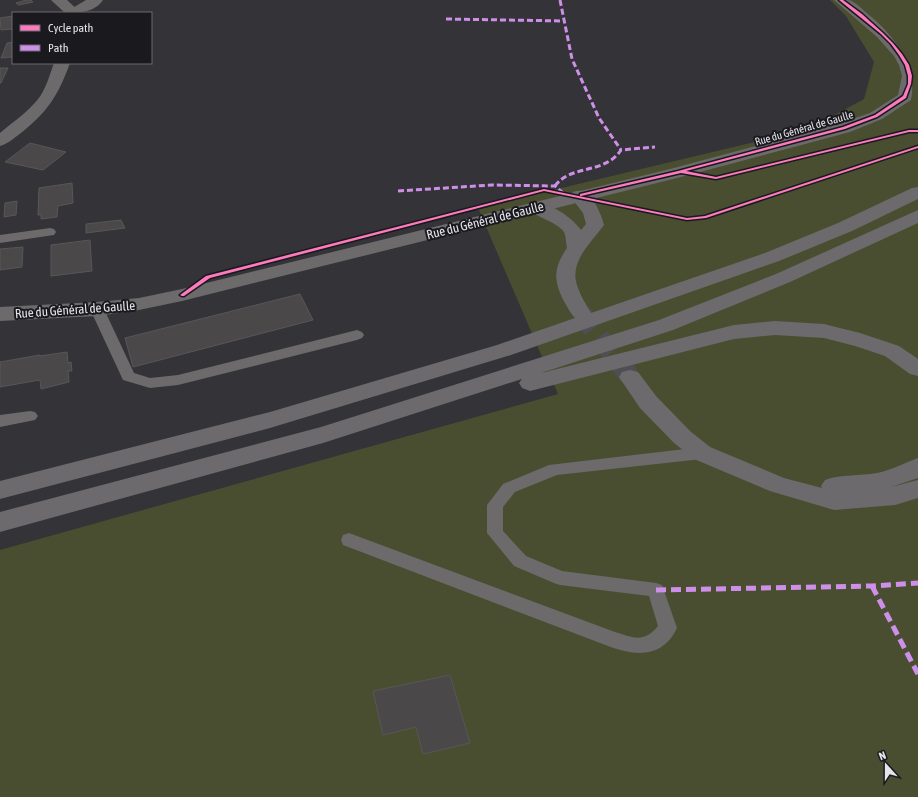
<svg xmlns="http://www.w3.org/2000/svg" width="918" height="797" font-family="'Asap Condensed',sans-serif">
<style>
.green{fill:#494e30}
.building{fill:#4b484a;stroke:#595657}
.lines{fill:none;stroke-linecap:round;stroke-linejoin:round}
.trunk-tunnel{stroke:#4f4e53;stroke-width:20;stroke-dasharray:20 10;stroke-linecap:butt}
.service{fill:#6c6a6b;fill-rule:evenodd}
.minor{fill:#6c6a6b;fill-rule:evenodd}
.tertiary{fill:#6c6a6b;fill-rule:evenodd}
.trunk{fill:#6c6a6c;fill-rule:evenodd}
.quiet-far1{stroke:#ce8fe9;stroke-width:3;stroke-dasharray:6 3;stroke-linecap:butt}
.quiet{stroke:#ce8fe9;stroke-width:5;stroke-dasharray:10 5;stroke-linecap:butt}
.cycleway-casing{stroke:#1a191e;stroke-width:3}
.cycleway{fill:#fd7abc;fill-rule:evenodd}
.labels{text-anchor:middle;stroke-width:4;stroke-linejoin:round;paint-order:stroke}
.far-street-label{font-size:11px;fill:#e6e4eb;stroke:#1a191e}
.street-label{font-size:13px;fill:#e6e4eb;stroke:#1a191e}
</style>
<rect width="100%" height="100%" fill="#343338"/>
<path class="green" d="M 830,0 L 918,0 L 918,797 L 0,797 L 0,550 L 558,394 L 478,208 L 809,129 L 864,99 L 874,62 L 846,16 Z"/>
<g class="building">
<path d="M 26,0 L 31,0 L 33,2 L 19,5 L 16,3 Z"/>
<path d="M 13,16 L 13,29 L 1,30 L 0,18 Z"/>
<path d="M 13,42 L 13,57 L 1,58 L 7,43 Z"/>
<path d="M 0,68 L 8,68 L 1,83 L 0,83 Z"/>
<path d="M 30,143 L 66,152 L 43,170 L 5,162 Z"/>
<path d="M 72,183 L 73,203 L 58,206 L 57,217 L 41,219 L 41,215 L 38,215 L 39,188 Z"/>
<path d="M 17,201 L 16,215 L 4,217 L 5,203 Z"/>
<path d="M 121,220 L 125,228 L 86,233 L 86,224 Z"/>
<path d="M 90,240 L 92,271 L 51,276 L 51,245 Z"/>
<path d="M 23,247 L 22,267 L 0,270 L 0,249 Z"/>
<path d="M 300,294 L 313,320 L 133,367 L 125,338 Z"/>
<path d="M 67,352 L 68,363 L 71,362 L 72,371 L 68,371 L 69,382 L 41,389 L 40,380 L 0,387 L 0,362 L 40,355 L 40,356 Z"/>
<path d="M 450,675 L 470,743 L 423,754 L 416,727 L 383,735 L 373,691 Z"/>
</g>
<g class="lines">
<path class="trunk-tunnel" d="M 581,313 L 630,377"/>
<g class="service">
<path d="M 50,228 L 54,229 L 56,232 L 54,235 L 0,243 L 0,235 Z"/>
<path d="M 97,305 L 102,306 L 104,309 L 134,373 L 150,378 L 178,375 L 357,330 L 362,332 L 364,335 L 362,338 L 357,340 L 178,385 L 150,388 L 123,380 L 90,309 L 92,306 Z"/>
<path d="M 30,411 L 35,412 L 38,416 L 35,420 L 0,427 L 0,415 Z"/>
<path d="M 702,447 L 708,449 L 710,453 L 708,457 L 702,459 L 557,475 L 515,492 L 503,507 L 503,531 L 526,556 L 562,571 L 656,583 L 662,585 L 677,628 C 662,659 635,656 608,646 L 343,545 L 341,540 L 343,535 L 349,533 L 615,632 C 634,638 644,643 658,626 L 649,596 L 560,585 L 554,583 L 514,566 L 487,533 L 487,505 L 503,484 L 549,465 Z"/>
</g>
<path class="minor" d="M 86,0 L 103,0 C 95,12 80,13 67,13 L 69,10 Z"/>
<g class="tertiary">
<path d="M 51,0 L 67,0 L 81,13 L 65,13 Z"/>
<path d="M 834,0 C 839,0 845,0 849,0 C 856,2 864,11 869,15 C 893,34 918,67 911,100 L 882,119 L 850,132 L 685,176 L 182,301 L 139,310 L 97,316 L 0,321 L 0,307 L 97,302 L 139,298 L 182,289 L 674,168 L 838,124 L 870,113 L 898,95 L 902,76 L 899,65 L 894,56 L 877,37 Z"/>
<path d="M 54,63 L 70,63 C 58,96 48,111 21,133 C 14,138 8,144 0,146 L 0,133 C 14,121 31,110 41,95 C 47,85 50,74 54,63 Z"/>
</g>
<g class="trunk">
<path d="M 918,187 L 918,199 L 852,231 L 779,261 L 511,355 L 270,428 L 0,499 L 0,481 L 270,412 L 497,345 L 575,318 C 571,314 568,308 565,303 C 553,281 553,268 567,248 C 566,243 566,236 564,232 C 555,220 536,219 528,207 L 531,203 C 546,199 572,217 581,230 L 586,224 L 583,213 L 570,196 L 573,192 C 577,191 581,190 585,192 C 594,197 602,216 604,225 C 592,242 569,261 577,285 C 580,295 586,304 591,313 L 765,253 L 838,223 L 912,188 Z"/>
<path d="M 918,210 L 918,223 L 790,282 L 673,330 L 541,373 L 734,325 L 775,321 L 824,324 L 860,333 L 899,346 L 918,359 L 918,376 L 910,374 L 885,356 L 855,346 L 824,338 L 775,335 L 734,339 L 530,391 L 522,388 L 519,383 L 522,379 L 323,443 L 0,532 L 0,512 L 321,427 L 659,320 L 776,274 Z"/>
<path d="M 630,370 L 638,372 L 656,396 L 690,431 L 710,447 L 784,478 L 822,488 L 821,486 L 825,480 C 841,474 860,476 877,473 C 892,470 904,463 918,458 L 918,478 L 891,487 L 918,480 L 918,498 L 895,505 L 834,510 L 770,491 L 694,459 L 674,443 L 640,408 L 619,377 L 622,372 Z"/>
</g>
<g class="quiet-far1">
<path d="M 560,0 L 572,59 L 599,118 L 621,150"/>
<path d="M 446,19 L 565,21"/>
<path d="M 555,186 C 571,164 604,175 621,150 L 655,147"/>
<path d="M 398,191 L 492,185 L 555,186 L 563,193"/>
</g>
<g class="quiet">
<path d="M 872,586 L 918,674"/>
<path d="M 656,590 L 872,586 L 918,583"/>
</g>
<defs>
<g id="cycleway">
<path d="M 839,0 L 843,0 L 862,14 L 883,33 L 893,43 L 902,54 L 909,65 L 912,76 L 911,84 L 906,98 L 877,117 L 845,129 L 686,171 L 716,177 L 909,130 L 918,130 L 918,132 L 909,132 L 716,179 L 681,173 L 581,196 L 580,196 L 580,194 L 678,171 L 843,127 L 875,115 L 903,96 L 908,84 L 908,76 L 905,65 L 899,55 L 891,44 L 881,34 Z"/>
<path d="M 918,146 L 918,148 L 706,218 L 687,220 L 544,191 L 210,278 L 184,296 L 182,296 L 180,295 L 206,276 L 544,189 L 687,218 L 705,216 Z"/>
</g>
</defs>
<use href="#cycleway" class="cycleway-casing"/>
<use href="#cycleway" class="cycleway"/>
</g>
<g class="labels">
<g class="far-street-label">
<text transform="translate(804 128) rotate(-16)" y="4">Rue du Général de Gaulle</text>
</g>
<g class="street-label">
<text transform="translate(485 220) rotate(-14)" y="5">Rue du Général de Gaulle</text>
<text transform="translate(75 309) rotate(-4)" y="5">Rue du Général de Gaulle</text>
</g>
</g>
<rect x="12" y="12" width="140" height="52" fill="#1a191e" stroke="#6c6a70"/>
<rect x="20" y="25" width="20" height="6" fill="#fd7abc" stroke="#6c6a70"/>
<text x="48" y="32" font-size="12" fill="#e6e4eb">Cycle path</text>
<rect x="20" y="45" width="20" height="6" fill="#ce8fe9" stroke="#6c6a70"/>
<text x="48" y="52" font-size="12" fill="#e6e4eb">Path</text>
<g transform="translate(886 765) rotate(339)" stroke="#1a191e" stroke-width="3" paint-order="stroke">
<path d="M0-3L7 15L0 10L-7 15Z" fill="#e6e4eb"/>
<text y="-6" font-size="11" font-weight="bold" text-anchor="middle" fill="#e6e4eb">N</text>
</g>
</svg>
